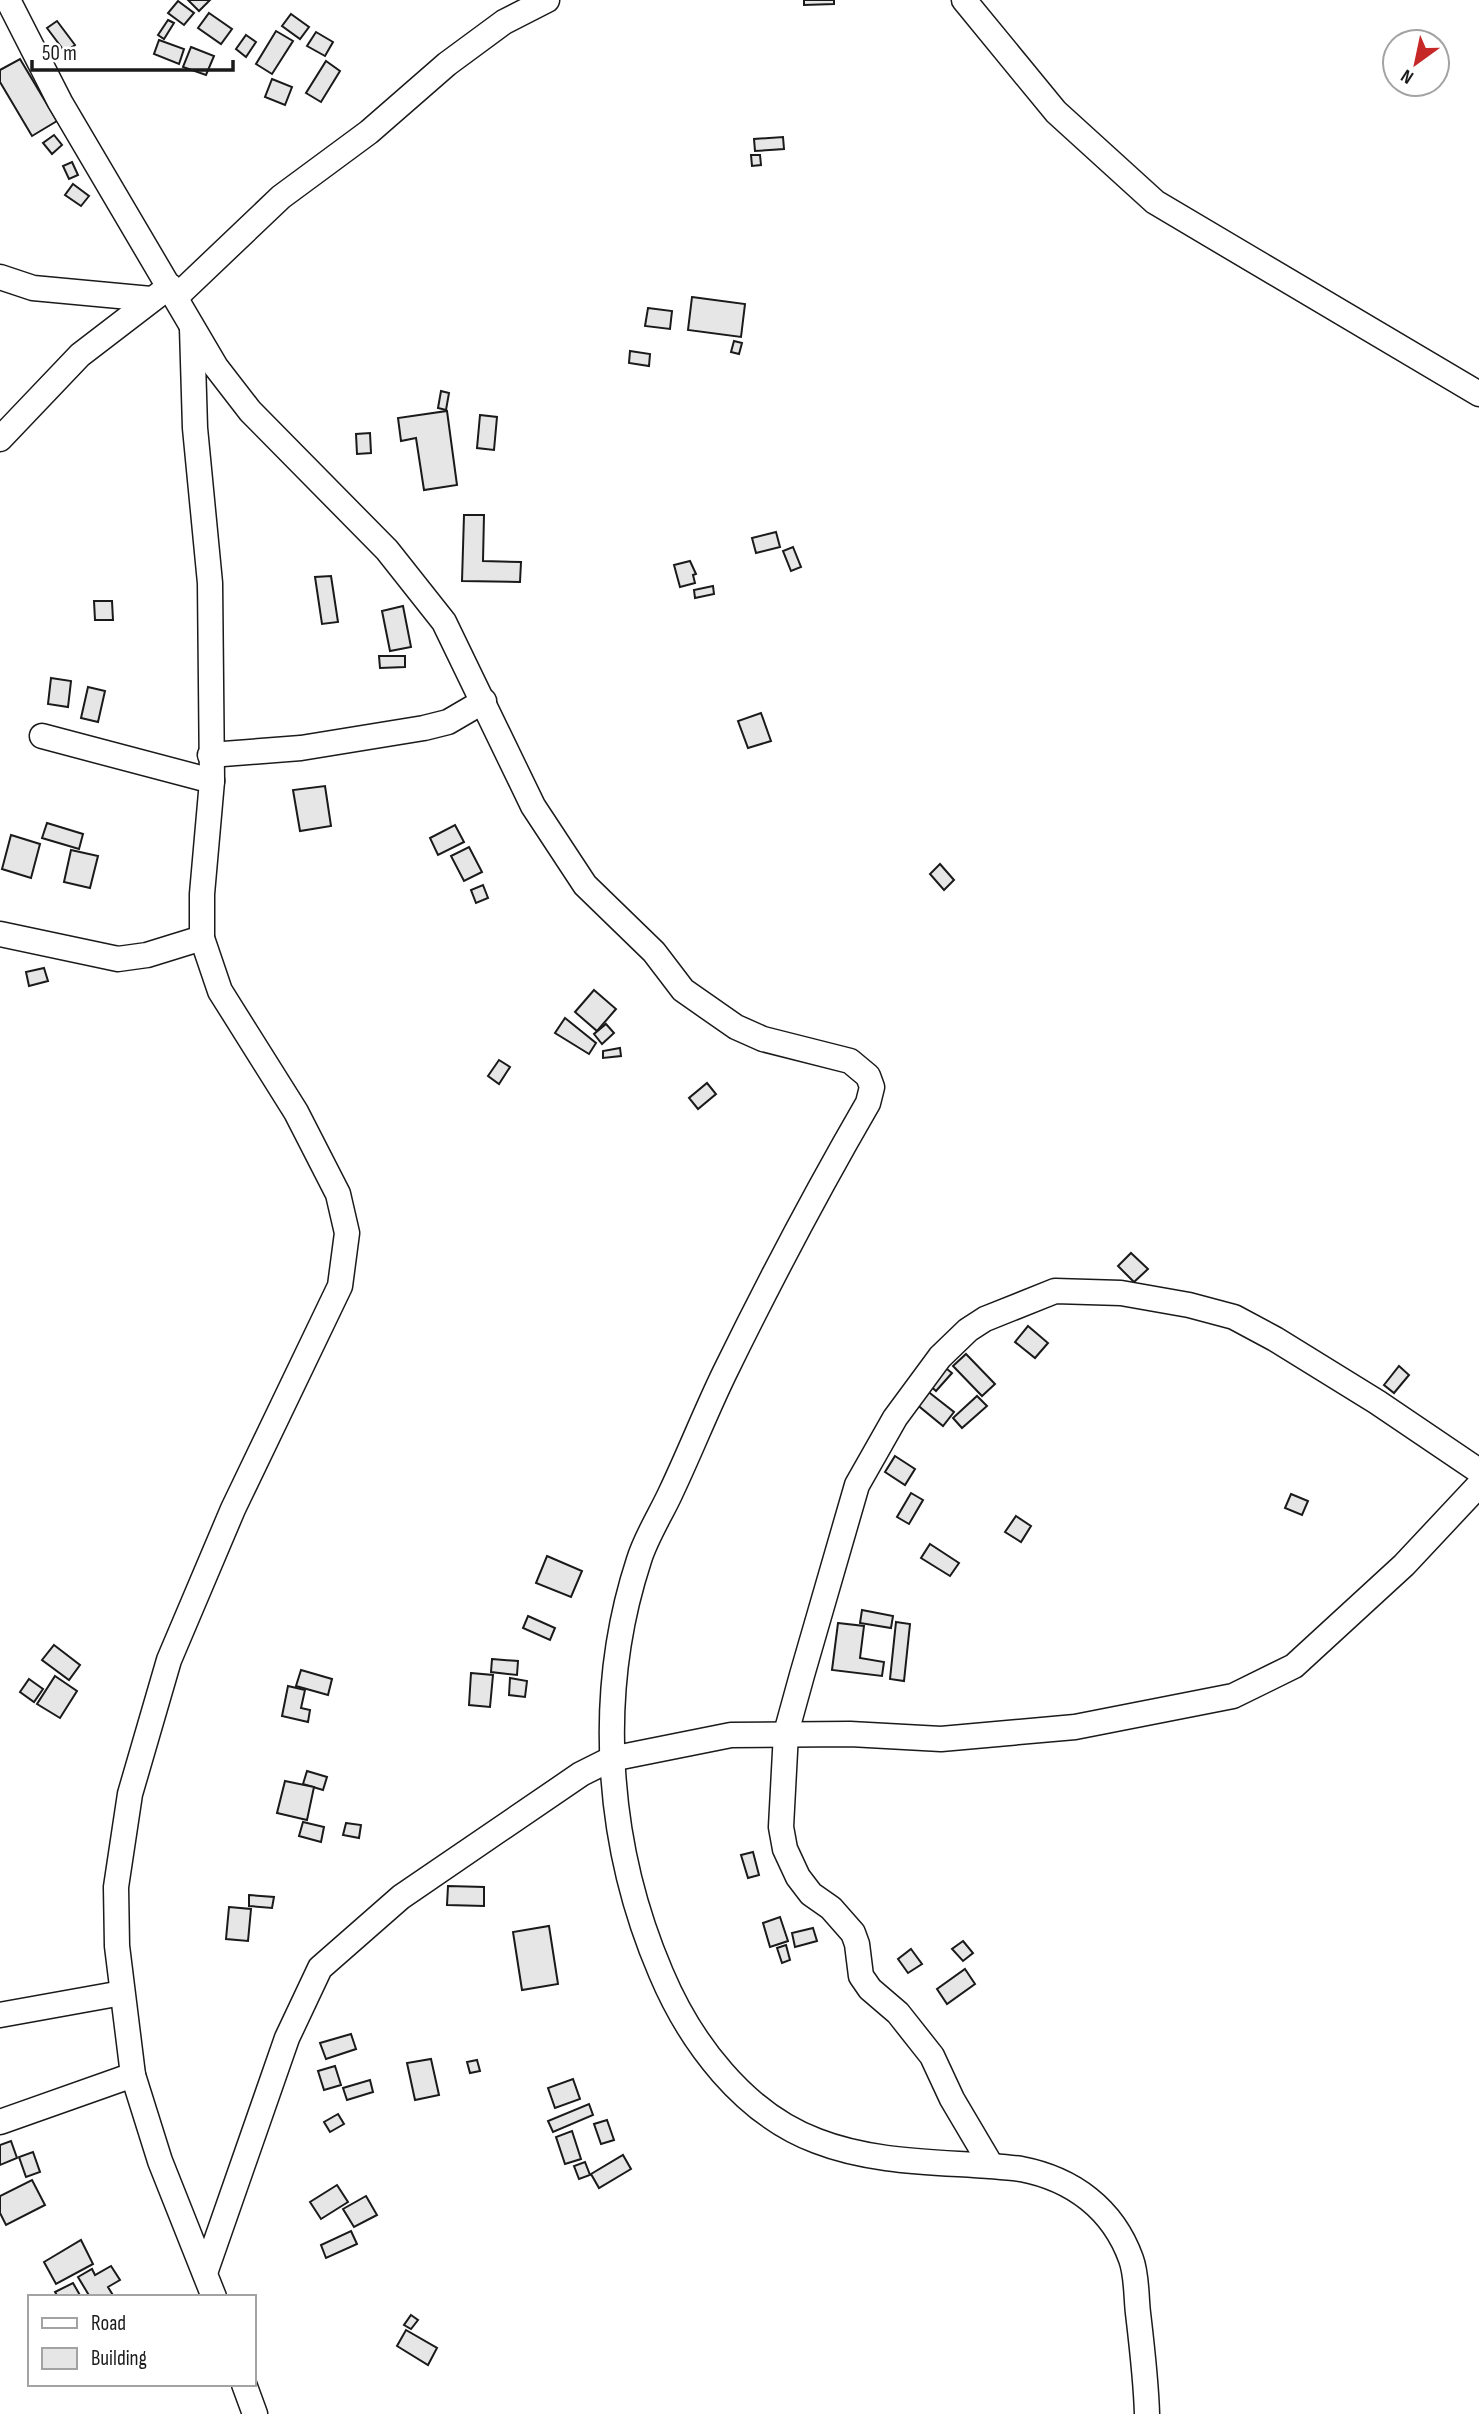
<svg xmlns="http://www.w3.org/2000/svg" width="1479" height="2414" font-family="'Sofia Sans Condensed',sans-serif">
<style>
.building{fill:#e6e6e6;stroke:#1a1a1a;stroke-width:2}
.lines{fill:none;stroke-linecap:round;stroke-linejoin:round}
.minor-casing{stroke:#1a1a1a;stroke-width:27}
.minor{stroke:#fff;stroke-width:24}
</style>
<rect width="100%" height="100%" fill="#fff"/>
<g class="building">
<path d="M 188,0 L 210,0 L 199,11 Z"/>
<path d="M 804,0 L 834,0 L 834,4 L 804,5 Z"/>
<path d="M 178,1 L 194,13 L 184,25 L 168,13 Z"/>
<path d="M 209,13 L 232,29 L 221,44 L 198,28 Z"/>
<path d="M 291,14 L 309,27 L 300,39 L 282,26 Z"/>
<path d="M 168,20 L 174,23 L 164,39 L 158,35 Z"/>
<path d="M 57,21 L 75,45 L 65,52 L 47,28 Z"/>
<path d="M 276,31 L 293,41 L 272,74 L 256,64 Z"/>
<path d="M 316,32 L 333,42 L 325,56 L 307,46 Z"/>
<path d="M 246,35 L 256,42 L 246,57 L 236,49 Z"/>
<path d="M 159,40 L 184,49 L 179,64 L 154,54 Z"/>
<path d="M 191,47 L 214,56 L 206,75 L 183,67 Z"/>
<path d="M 20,59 L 57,121 L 32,136 L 0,82 L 0,70 Z"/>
<path d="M 326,61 L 340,71 L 321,102 L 306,93 Z"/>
<path d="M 272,79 L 292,87 L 285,105 L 265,97 Z"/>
<path d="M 54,135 L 62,145 L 52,154 L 43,143 Z"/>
<path d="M 783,137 L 784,149 L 755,151 L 754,139 Z"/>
<path d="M 751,155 L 760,155 L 761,165 L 752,166 Z"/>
<path d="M 72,162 L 78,175 L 69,179 L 63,166 Z"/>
<path d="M 73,184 L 89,196 L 81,206 L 65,195 Z"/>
<path d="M 692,297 L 745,304 L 741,337 L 688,330 Z"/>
<path d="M 648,308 L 672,311 L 670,329 L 645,326 Z"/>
<path d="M 734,341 L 742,343 L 739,354 L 731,352 Z"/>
<path d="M 630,351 L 650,354 L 649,366 L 629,363 Z"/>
<path d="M 441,391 L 449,393 L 446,410 L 438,408 Z"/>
<path d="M 447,411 L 457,485 L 424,490 L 416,438 L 401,441 L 398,418 Z"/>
<path d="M 480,415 L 497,417 L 494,450 L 477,448 Z"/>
<path d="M 370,433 L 371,453 L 357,454 L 356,434 Z"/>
<path d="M 464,515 L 484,515 L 483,561 L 521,562 L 520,582 L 462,581 Z"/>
<path d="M 776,532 L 780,547 L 756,553 L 752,538 Z"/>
<path d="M 793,547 L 801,567 L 791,571 L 783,551 Z"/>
<path d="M 690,561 L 696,574 L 693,575 L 695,583 L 680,587 L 674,565 Z"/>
<path d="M 331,576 L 338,622 L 322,624 L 315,577 Z"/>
<path d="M 713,586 L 714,594 L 695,598 L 694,590 Z"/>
<path d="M 94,601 L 112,601 L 113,620 L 95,620 Z"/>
<path d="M 403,606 L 411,647 L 390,651 L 382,611 Z"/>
<path d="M 379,656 L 405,656 L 405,667 L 380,668 Z"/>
<path d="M 51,678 L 71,681 L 68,707 L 48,704 Z"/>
<path d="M 88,687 L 105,691 L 98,722 L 81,718 Z"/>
<path d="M 761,713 L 771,741 L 748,748 L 738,721 Z"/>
<path d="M 325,786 L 331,826 L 300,831 L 293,790 Z"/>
<path d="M 47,823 L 83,834 L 79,849 L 42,838 Z"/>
<path d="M 455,825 L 464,842 L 438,855 L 430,838 Z"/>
<path d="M 11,835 L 40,844 L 31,878 L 2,869 Z"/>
<path d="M 469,847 L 482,872 L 464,881 L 451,856 Z"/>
<path d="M 71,850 L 98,856 L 90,888 L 64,882 Z"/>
<path d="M 940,864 L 954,880 L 944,890 L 930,874 Z"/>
<path d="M 483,885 L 488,898 L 476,903 L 471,890 Z"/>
<path d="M 44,968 L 48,981 L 29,986 L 26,972 Z"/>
<path d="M 594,990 L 616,1009 L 597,1031 L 575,1012 Z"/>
<path d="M 565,1018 L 596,1043 L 589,1054 L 555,1033 Z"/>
<path d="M 606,1024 L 614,1033 L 602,1044 L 594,1034 Z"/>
<path d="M 620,1048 L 621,1056 L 603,1058 L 603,1051 Z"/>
<path d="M 499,1060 L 510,1067 L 499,1084 L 488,1076 Z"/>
<path d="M 707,1083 L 716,1094 L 698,1109 L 689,1098 Z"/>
<path d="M 1131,1253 L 1148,1269 L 1134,1282 L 1118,1266 Z"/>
<path d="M 1028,1326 L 1048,1343 L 1035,1358 L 1015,1342 Z"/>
<path d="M 966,1354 L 995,1384 L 982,1396 L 953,1366 Z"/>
<path d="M 942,1365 L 952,1373 L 936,1391 L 927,1383 Z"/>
<path d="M 1399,1366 L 1409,1375 L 1394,1393 L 1384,1385 Z"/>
<path d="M 926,1390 L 954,1412 L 943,1426 L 915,1403 Z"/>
<path d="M 977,1396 L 987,1406 L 962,1428 L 953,1418 Z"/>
<path d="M 895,1456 L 915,1469 L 905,1485 L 885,1472 Z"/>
<path d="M 911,1493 L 923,1500 L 909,1524 L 897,1517 Z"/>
<path d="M 1291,1494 L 1308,1501 L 1302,1515 L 1285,1508 Z"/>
<path d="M 1016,1516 L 1031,1526 L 1021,1542 L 1005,1532 Z"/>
<path d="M 930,1544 L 959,1563 L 950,1576 L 921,1558 Z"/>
<path d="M 547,1556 L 582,1571 L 571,1597 L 536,1583 Z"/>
<path d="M 862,1610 L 893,1616 L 891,1628 L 860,1623 Z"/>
<path d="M 528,1616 L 555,1628 L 550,1640 L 523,1628 Z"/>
<path d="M 896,1622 L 910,1624 L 904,1681 L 890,1679 Z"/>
<path d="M 838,1623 L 864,1626 L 860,1658 L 884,1662 L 882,1676 L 832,1670 Z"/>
<path d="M 54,1645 L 80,1665 L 69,1680 L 42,1660 Z"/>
<path d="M 492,1659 L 518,1661 L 517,1675 L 491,1672 Z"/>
<path d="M 301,1670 L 332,1679 L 328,1695 L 296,1686 Z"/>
<path d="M 471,1673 L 493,1675 L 490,1707 L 469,1705 Z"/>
<path d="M 55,1676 L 77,1691 L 60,1718 L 37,1704 Z"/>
<path d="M 510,1678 L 527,1681 L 525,1697 L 509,1695 Z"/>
<path d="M 29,1679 L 43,1689 L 34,1702 L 20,1692 Z"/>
<path d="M 288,1686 L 305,1690 L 301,1708 L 310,1710 L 308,1722 L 282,1716 Z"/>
<path d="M 307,1771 L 327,1777 L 323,1790 L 303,1784 Z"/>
<path d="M 285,1781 L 314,1787 L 307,1820 L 277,1813 Z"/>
<path d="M 303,1822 L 324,1827 L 321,1842 L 299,1836 Z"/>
<path d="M 346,1823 L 361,1825 L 359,1838 L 343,1835 Z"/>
<path d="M 753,1852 L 759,1875 L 748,1878 L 741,1855 Z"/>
<path d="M 448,1886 L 484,1887 L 484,1906 L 447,1905 Z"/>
<path d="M 249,1895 L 274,1897 L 272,1908 L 249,1906 Z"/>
<path d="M 229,1907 L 251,1909 L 248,1941 L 226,1939 Z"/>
<path d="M 780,1917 L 788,1941 L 770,1947 L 763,1923 Z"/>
<path d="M 549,1926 L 558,1984 L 522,1990 L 513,1932 Z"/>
<path d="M 813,1928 L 817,1941 L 795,1947 L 792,1933 Z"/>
<path d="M 963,1941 L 973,1953 L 963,1961 L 952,1949 Z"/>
<path d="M 786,1945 L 790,1960 L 782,1963 L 777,1948 Z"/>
<path d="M 911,1949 L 922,1964 L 908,1973 L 898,1959 Z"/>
<path d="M 965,1969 L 975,1984 L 947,2004 L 937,1989 Z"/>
<path d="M 351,2034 L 356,2049 L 326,2059 L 320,2043 Z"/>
<path d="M 431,2059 L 439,2095 L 415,2100 L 407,2063 Z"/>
<path d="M 477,2060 L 480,2071 L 470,2073 L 467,2062 Z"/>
<path d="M 335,2066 L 341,2085 L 324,2090 L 318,2071 Z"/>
<path d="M 573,2079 L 580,2099 L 555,2108 L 548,2088 Z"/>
<path d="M 370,2080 L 373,2092 L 347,2100 L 343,2088 Z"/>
<path d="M 589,2104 L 593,2115 L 553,2132 L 548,2121 Z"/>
<path d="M 338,2114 L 344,2124 L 330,2132 L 324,2122 Z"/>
<path d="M 607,2120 L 614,2140 L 601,2144 L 594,2124 Z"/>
<path d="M 572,2131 L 581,2159 L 565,2164 L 556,2137 Z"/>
<path d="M 11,2141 L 17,2158 L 0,2165 L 0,2145 Z"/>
<path d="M 33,2152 L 40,2172 L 26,2177 L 19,2157 Z"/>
<path d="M 623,2155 L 631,2169 L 599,2188 L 591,2174 Z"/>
<path d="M 585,2162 L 590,2175 L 579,2179 L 574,2166 Z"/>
<path d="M 32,2180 L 45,2205 L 6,2225 L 0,2213 L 0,2196 Z"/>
<path d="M 337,2185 L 348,2202 L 321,2219 L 310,2202 Z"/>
<path d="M 366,2196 L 377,2215 L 354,2227 L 343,2209 Z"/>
<path d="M 351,2231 L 357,2244 L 326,2258 L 321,2245 Z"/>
<path d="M 81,2240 L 93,2264 L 56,2284 L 44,2262 Z"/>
<path d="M 111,2266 L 120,2280 L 108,2287 L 114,2297 L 90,2297 L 78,2277 L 92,2269 L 95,2275 Z"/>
<path d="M 73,2283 L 81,2297 L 58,2297 L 55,2292 Z"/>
<path d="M 411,2315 L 418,2320 L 411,2329 L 404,2325 Z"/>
<path d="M 406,2330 L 437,2348 L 428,2365 L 397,2346 Z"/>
</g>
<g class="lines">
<defs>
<g id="minor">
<path d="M 8,0 L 60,102 L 216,367 L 250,411 L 387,550 L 444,622 L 533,806 L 585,885 L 654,952 L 683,990 L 736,1027 L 763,1039 L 850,1061 L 868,1076 L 872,1087 L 868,1103 C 817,1191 770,1280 725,1372 C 706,1411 690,1452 671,1492 C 661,1514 646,1537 639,1560 C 595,1694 606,1845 661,1973 C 690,2042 744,2114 817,2141 C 881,2166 954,2161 1021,2169 C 1073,2179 1113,2209 1131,2259 C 1137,2275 1136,2296 1138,2313 C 1142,2347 1146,2380 1147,2414"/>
<path d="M 964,0 L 1056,112 L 1155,202 L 1479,394"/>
<path d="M 0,277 L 33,288 L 151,299"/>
<path d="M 176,297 L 281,197 L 369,132 L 447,64 L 504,22 L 547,0"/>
<path d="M 192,328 L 195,428 L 210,583 L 212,781 L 202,894 L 202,938 L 220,991 L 296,1112 L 338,1194 L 347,1233 L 340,1286 L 233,1509 L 169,1660 L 130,1794 L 116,1887 L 117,1946 L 133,2075 L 160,2161 L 214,2297"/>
<path d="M 0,439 L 80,355 L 170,286"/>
<path d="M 42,736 L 212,781"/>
<path d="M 210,755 L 301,748 L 424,728 L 448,722 L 484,701"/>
<path d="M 0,934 L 118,959 L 147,955 L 202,938"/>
<path d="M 0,2015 L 122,1993"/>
<path d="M 0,2122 L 133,2075"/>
<path d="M 991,2165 L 952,2099 L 932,2056 L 898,2013 L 870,1989 L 861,1976 L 857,1944 L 853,1933 L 831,1908 L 811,1894 L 798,1877 L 785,1849 L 781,1827 L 786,1733 L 802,1675 L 857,1485 L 895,1418 L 940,1357 L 968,1330 L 985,1319 L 1055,1291 L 1121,1293 L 1189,1305 L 1234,1317 L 1275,1339 L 1377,1402 L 1479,1471"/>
<path d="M 205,2273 L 287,2038 L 320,1968 L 401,1897 L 581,1774 L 611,1759 L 731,1735 L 850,1734 L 941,1739 L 1075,1727 L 1233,1696 L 1294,1666 L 1404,1565 L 1479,1485"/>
<path d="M 244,2384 L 255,2414"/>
</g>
</defs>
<use href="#minor" class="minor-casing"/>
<use href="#minor" class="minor"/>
</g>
<rect x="28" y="2295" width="228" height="91" fill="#ffffff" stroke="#a3a3a3" stroke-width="2"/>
<rect x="42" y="2318" width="35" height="10" fill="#ffffff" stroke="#a3a3a3" stroke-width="2"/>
<text x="91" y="2330" font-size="21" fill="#1a1a1a">Road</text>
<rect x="42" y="2348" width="35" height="21" fill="#e6e6e6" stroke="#a3a3a3" stroke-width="2"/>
<text x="91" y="2365" font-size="21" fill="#1a1a1a">Building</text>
<g transform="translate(1416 63) rotate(213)"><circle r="33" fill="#ffffff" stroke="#a3a3a3" stroke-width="2"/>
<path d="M0-5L12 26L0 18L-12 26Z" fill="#c62828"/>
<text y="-10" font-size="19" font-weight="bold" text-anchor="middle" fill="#1a1a1a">N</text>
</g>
<path d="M32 60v10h201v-10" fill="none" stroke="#1a1a1a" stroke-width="3.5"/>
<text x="42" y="60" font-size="21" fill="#1a1a1a" stroke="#ffffff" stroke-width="5" paint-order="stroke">50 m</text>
</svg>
